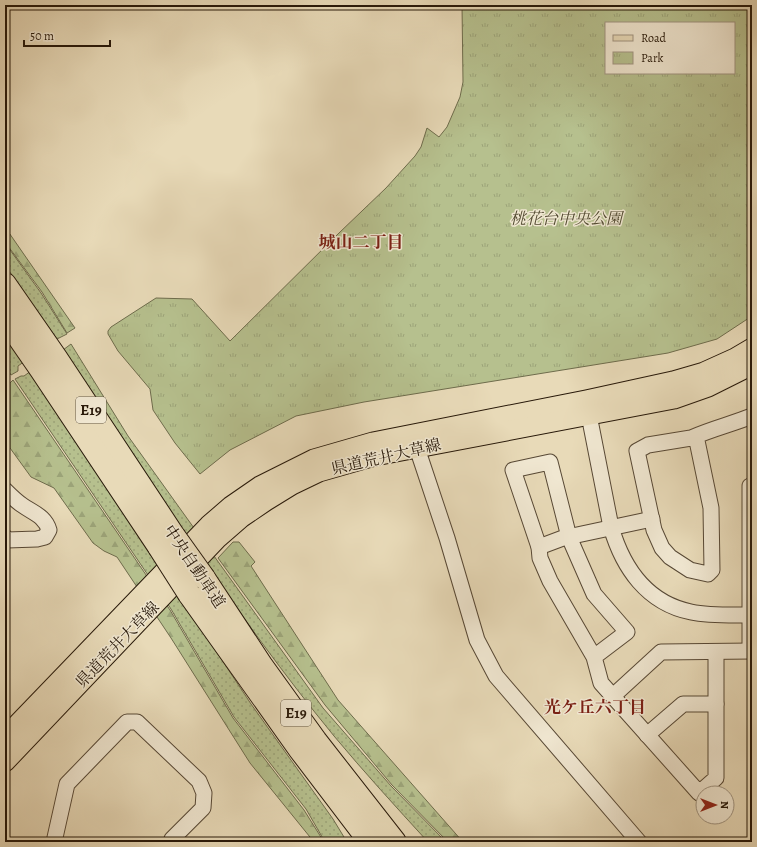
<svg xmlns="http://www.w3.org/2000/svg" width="757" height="847" font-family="Alegreya,'Noto Serif JP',serif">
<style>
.grass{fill:url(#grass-dots);stroke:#6e6c4c}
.forest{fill:url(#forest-firs);stroke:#6e6c4c}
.park{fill:url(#park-tufts);stroke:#6e6c4c;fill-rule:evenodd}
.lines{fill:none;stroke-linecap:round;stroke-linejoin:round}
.minor-casing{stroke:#574835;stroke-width:17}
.major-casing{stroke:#271809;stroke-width:21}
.highway-casing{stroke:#271809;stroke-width:24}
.minor{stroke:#f0e7d1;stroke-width:15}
.major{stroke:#e8dab8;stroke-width:19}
.highway{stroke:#e8dab8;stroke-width:22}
.highway-bridge-casing{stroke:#271809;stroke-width:24;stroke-linecap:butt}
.highway-bridge{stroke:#e8dab8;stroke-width:22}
.labels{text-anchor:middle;stroke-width:3;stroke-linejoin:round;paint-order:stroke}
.shield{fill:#f0e7d1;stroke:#635645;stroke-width:1}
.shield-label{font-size:15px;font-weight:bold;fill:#271809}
.park-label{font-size:16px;font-style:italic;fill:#524a31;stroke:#f0e7d1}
.street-label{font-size:16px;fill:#271809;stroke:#f0e7d1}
.neighbourhood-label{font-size:17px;font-weight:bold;fill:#7a1f14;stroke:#f0e7d1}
</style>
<defs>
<pattern id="grass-dots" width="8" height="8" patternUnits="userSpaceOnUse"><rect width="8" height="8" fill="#b6c08e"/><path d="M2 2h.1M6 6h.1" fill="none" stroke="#9ca479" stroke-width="1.8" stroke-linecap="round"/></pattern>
<pattern id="forest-firs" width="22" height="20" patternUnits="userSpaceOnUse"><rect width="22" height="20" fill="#b6c08e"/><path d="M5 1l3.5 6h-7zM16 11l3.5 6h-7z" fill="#9ca479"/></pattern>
<pattern id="park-tufts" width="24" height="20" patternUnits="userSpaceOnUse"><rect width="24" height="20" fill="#b6c08e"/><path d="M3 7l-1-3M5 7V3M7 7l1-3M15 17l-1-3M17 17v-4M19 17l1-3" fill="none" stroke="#9ca479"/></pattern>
</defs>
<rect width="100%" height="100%" fill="#e8dab8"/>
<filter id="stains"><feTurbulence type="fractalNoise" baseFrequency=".005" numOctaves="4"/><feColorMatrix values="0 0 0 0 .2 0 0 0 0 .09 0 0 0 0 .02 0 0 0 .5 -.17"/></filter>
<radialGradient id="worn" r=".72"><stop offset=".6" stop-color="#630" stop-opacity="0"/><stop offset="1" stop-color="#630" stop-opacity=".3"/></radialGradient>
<g class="grass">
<path d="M 5,243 L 41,293 L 67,334 L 57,339 L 5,265 Z"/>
<path d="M 5,334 L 25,361 L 18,366 L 18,371 L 11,375 L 5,365 Z"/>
<path d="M 71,344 L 128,436 L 323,708 L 391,786 L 446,842 L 428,842 C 396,807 364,772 334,736 C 234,614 150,480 63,350 Z"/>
<path d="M 31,371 L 251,704 L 333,819 L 347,842 L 325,842 L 306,809 L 234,717 L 171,609 L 15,379 L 21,376 L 24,376 Z"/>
</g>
<g class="forest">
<path d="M 5,227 L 75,328 L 67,333 L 42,292 L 5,242 Z"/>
<path d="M 13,380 L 170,610 L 233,718 L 304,810 L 324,842 L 314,842 L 250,763 L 171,638 L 117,557 L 104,551 L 93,543 L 54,488 L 31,477 L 10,448 L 10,383 Z"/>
<path d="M 233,542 L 239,542 L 255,562 L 251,566 L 338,700 L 463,842 L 448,842 L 392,785 L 325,705 L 218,558 Z"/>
</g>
<path class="park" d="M 462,5 L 752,5 L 752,316 L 717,339 L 668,353 L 364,402 L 296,416 L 230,450 L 200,474 L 175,443 L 153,410 L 150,389 L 118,351 L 108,334 L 108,331 L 111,327 L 156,298 L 192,299 L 230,341 L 339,233 L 386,188 L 415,156 L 421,147 L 427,128 L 439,137 L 447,127 L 460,97 L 463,82 ZM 606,23 L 734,23 L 734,73 L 606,73 Z"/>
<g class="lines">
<defs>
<g id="minor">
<path d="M 587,405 L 611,527 C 623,568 647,603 691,612 C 710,616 732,615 752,615"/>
<path d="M 696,436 L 711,508 L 712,570 L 708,574 L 690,570 L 670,557 L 662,548 L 654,530 L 637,451 L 648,445 L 691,438 C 711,429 732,424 752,416"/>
<path d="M 417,448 L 447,538 L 477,640 L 496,676 L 639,842"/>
<path d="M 5,490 C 10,495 16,501 22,505 C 33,513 45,516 49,530 L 45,537 L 37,539 L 7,540 L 5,537"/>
<path d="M 539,547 L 563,538 L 652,519"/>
<path d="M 750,651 L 750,486 L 752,485"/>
<path d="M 594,657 L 627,632 L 594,594 L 569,537 L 550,462 L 513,470 L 539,547 L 540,558 L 550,581 L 594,657 L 601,683 L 699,793 L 716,778 L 716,652"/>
<path d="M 613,696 L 661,652 L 752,651"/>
<path d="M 647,735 L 683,704 L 716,704"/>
<path d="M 54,842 L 67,784 L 127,722 L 137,722 L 199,781 L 204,793 L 203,808 L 172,839 L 171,842"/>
</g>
<g id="major">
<path d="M 5,737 L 209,525 L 231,506 L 260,486 L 314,459 L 373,442 L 586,400 L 673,381 L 704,372 L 735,358 L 752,348"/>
<path d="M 5,762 L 218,538 L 241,518 L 266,501 L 292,485 L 319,472 L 375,456 L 674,399 L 708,387 L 752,365"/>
</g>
<g id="highway">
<path d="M 5,284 L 57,359 L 174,536"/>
<path d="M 5,318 L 41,370 L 159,547"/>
<path d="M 204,578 L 262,666 L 316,741 L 395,842"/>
<path d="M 189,594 L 300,750 L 370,842"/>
</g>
</defs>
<use href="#minor" class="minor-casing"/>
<use href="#major" class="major-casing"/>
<use href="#highway" class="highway-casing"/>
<use href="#minor" class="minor"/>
<use href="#major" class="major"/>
<use href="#highway" class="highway"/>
<defs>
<g id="highway-bridge">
<path d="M 174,536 L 204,578"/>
<path d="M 159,547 L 189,594"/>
</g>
</defs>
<use href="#highway-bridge" class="highway-bridge-casing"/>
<use href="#highway-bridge" class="highway-bridge"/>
</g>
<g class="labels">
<g class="shield">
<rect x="76" y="397" width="30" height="26" rx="3"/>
<rect x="281" y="700" width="30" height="26" rx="3"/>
</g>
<g class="shield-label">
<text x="91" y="415">E19</text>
<text x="296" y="718">E19</text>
</g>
<g class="park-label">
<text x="566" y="224">桃花台中央公園</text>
</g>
<g class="street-label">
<text transform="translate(386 456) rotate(-13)" y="6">県道荒井大草線</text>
<text transform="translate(195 566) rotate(56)" y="6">中央自動車道</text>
<text transform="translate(117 644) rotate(-46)" y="6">県道荒井大草線</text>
</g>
<g class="neighbourhood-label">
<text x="361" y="248">城山二丁目</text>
<text x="595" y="713">光ケ丘六丁目</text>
</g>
</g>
<rect width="757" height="847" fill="none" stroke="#e8dab8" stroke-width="20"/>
<rect x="6" y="6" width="745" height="835" fill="none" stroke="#271809" stroke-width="2"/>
<rect x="10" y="10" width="737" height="827" fill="none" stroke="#271809"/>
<rect x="605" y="22" width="130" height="52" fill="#f0e7d1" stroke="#a09481"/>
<rect x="613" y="35" width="20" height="6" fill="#e8dab8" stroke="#a09481"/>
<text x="641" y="42" font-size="12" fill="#271809">Road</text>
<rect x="613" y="52" width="20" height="12" fill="url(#park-tufts)" stroke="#a09481"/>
<text x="641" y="62" font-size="12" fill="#271809">Park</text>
<g transform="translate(715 805) rotate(90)"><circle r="19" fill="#f0e7d1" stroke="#a09481"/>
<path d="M0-3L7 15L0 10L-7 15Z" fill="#8f2418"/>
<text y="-6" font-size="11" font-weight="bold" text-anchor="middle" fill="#271809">N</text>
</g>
<path d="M24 40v6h86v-6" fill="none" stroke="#271809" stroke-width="2"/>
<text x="30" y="40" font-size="12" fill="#271809" stroke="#f0e7d1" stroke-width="3" paint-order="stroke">50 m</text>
<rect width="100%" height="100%" filter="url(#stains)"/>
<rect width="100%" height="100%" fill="url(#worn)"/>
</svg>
